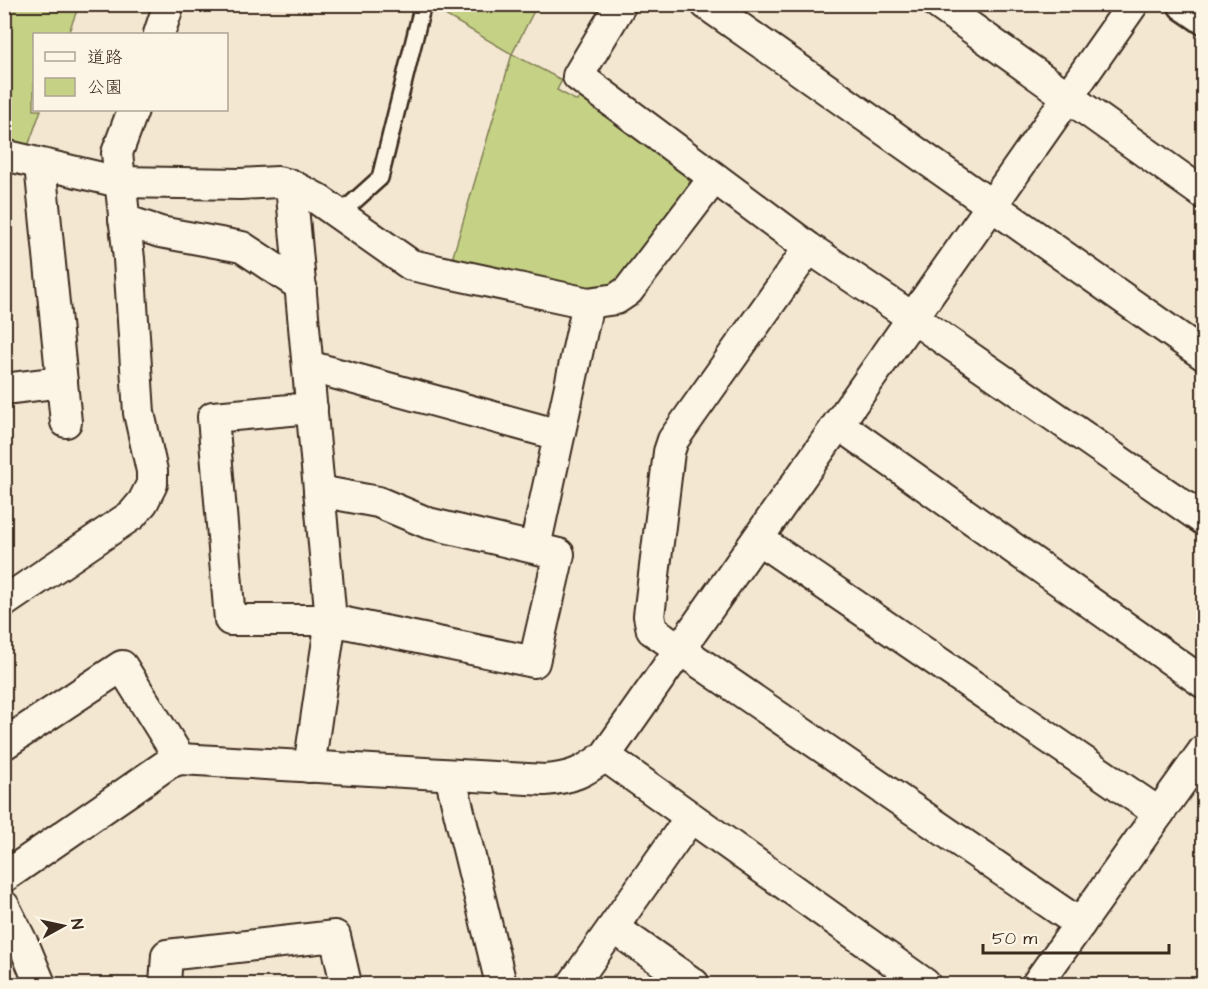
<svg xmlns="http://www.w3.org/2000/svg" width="1208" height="989" font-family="'Architects Daughter','Klee One',sans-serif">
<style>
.green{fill:#c5d286;stroke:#807e52;stroke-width:1.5}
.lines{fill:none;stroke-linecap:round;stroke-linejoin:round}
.lane-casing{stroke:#3b2a1e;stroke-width:20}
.street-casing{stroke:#3b2a1e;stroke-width:34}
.secondary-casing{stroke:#3b2a1e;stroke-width:38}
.lane{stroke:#fcf5e5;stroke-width:15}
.street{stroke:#fcf5e5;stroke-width:30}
.secondary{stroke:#fcf5e5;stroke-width:33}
</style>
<rect width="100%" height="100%" fill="#f3e7d1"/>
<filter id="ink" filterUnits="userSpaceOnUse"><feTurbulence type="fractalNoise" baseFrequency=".0167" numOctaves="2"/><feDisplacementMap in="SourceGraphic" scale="12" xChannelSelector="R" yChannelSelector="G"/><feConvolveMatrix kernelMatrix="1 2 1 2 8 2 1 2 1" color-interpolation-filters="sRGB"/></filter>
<g filter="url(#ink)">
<g class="green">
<path d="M 4,5 L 79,5 L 68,34 L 34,34 L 34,110 L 41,110 L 27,149 L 5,144 Z"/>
<path d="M 428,5 L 537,5 L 512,54 L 562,80 L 557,90 L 577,101 L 582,94 L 690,175 L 689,188 L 621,280 L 607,288 L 586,291 L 451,263 L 512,54 Z"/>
</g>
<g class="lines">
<defs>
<path id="lane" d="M 339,215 L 380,178 L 423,4"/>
<g id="street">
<path d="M 621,4 L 578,76 L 809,248 L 913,318 L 1204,520"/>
<path d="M 706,4 L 1204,355"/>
<path d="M 938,4 L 1204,194"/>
<path d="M 159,34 L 169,4"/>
<path d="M 4,155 L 119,182 L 240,184 L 278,182 L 291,185 L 316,198 L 411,265 L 588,303 L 616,299 L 628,291 L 714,178"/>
<path d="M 40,165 L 66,422"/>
<path d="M 291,185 L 331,620 L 309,767"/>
<path d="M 124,220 L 160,232 L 242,247 L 301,286"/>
<path d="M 809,248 L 673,440 L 669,452 L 649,616 L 652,630 L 1080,924"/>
<path d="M 308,366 L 559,435"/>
<path d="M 4,389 L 62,382"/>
<path d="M 312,408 L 213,417 L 230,620 L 331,620 L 534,662 L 559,554 L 428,523 L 378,502 L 319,491"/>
<path d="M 838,424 L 1204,683"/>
<path d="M 758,539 L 1159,813"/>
<path d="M 535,547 L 588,303"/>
<path d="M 4,602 L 132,515 L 143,502 L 152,484 L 152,471 L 139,413 L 129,259 L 117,153 L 133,110"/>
<path d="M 4,744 L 122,666 L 180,759"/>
<path d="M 605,756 L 925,984"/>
<path d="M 450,775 L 501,984"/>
<path d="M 4,877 L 169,763 L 180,759 L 545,780 C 572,778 584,772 605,756 L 1133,4"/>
<path d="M 4,906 L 26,950 L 40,984"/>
<path d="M 614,928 L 694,984"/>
<path d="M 165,984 L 167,955 L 335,936 L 346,984"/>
<path d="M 573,984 L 690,818"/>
<path d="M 1037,984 L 1204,750"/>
</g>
<path id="secondary" d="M 1185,4 L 1204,17"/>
</defs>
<use href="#lane" class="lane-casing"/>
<use href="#street" class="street-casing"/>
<use href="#secondary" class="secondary-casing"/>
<use href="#lane" class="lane"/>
<use href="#street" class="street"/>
<use href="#secondary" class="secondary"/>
</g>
</g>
<rect width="1208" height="989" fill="none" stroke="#fcf5e5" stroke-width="24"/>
<rect x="12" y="12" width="1184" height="965" fill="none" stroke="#3b2a1e" stroke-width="2" filter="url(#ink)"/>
<rect x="33" y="33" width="195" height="78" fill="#fcf5e5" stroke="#afa495" stroke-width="1.5"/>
<rect x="45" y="52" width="30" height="9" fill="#fcf5e5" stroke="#afa495" stroke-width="1.5"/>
<text x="87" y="63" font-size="18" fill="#3b2a1e">道路</text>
<rect x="45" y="78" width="30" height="18" fill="#c5d286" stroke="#afa495" stroke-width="1.5"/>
<text x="87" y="93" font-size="18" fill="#3b2a1e">公園</text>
<g transform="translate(63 926) rotate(82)" stroke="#fcf5e5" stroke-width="4.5" paint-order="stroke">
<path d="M0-4.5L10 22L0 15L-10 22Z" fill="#3b2a1e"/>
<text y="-9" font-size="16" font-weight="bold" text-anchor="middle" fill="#3b2a1e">N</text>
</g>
<path d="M983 944v9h186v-9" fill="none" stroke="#3b2a1e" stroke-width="3"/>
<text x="992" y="944" font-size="18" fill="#3b2a1e" stroke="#fcf5e5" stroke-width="4.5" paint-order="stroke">50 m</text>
</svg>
